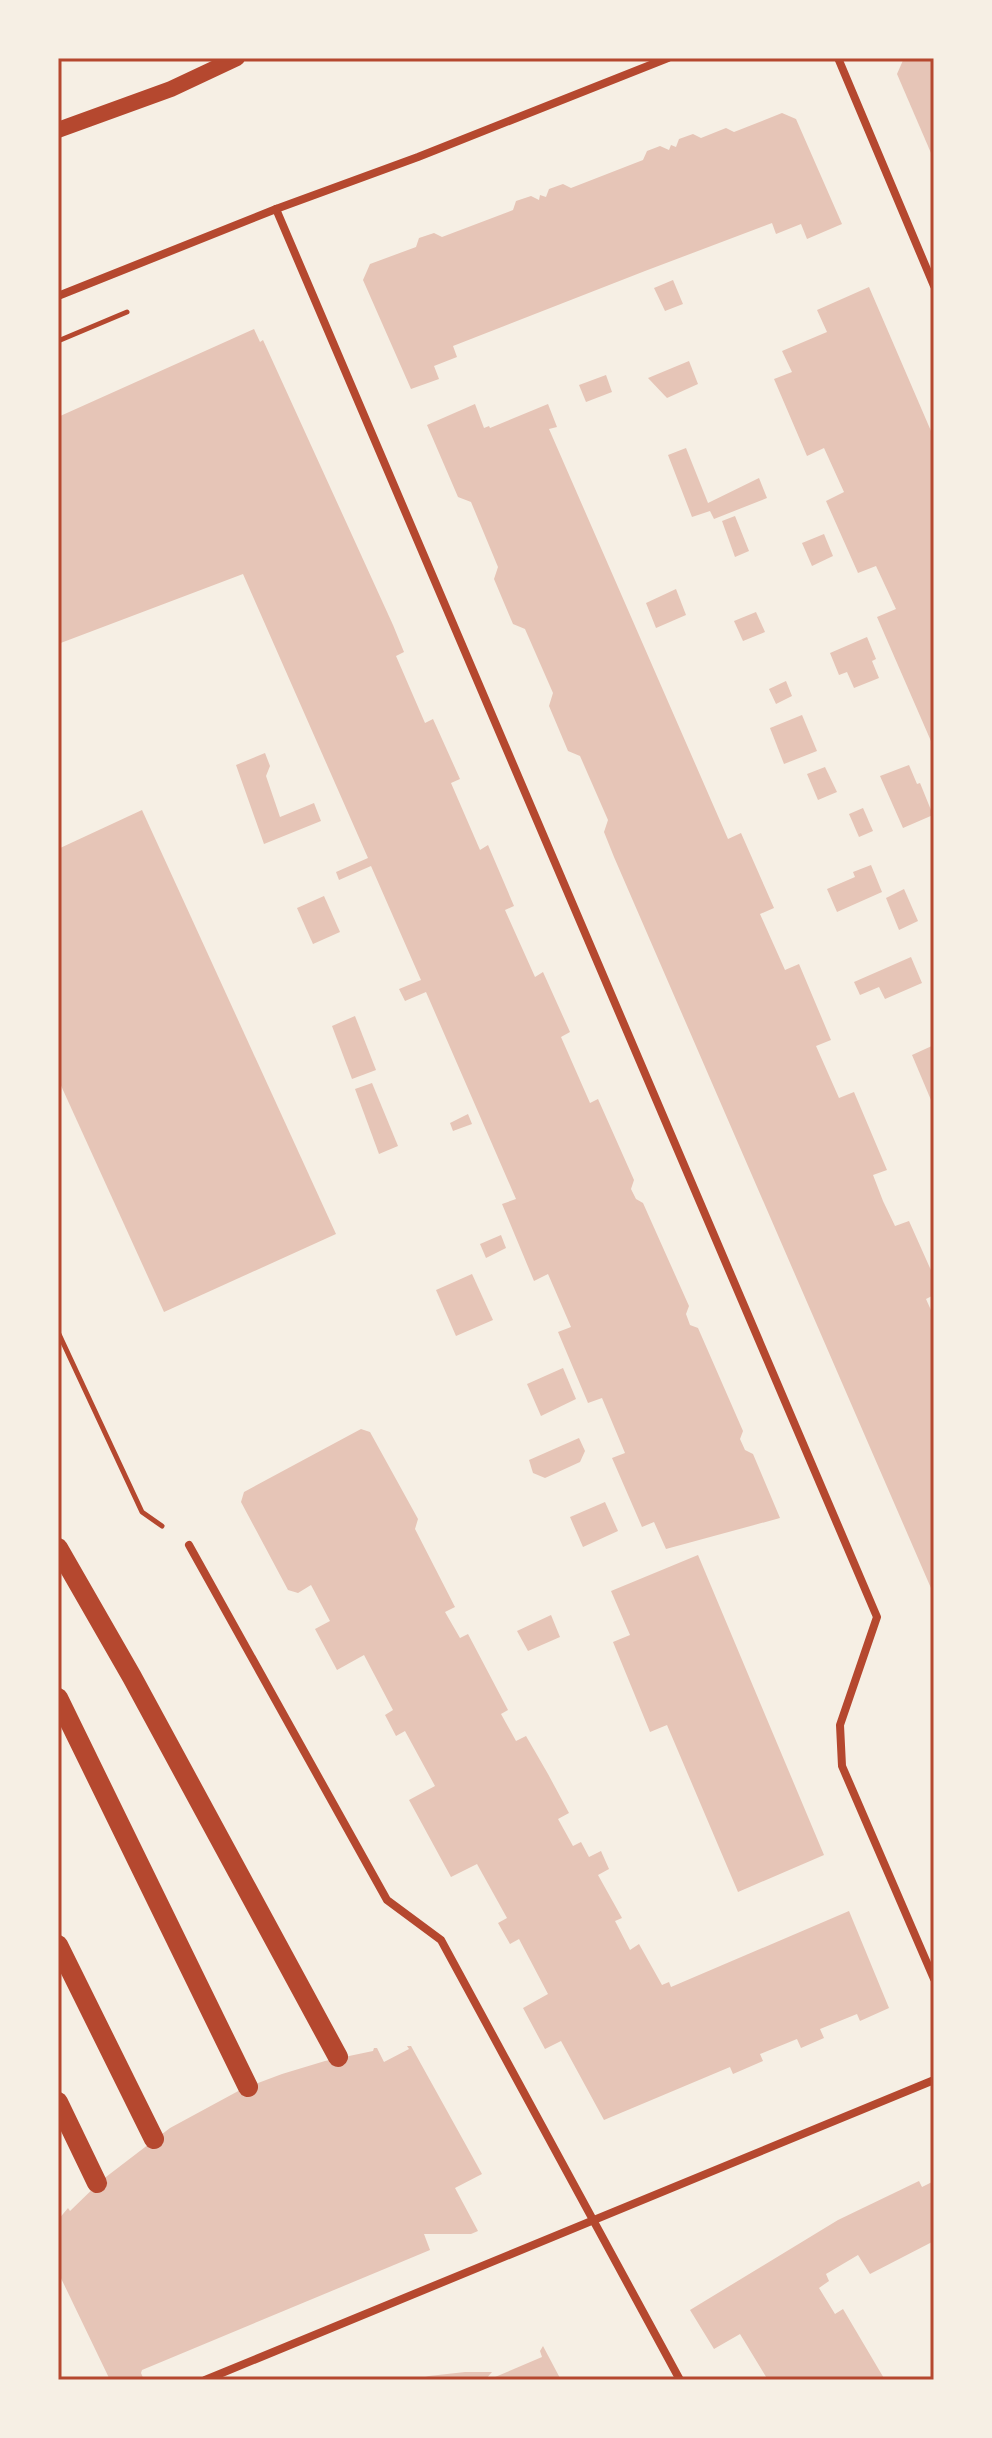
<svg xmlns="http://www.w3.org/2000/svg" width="992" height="2438" font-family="Spectral,serif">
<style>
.building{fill:#e6c5b7}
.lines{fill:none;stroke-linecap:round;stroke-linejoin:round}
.path{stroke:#b5482f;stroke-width:5}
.minor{stroke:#b5482f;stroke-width:8}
.secondary{stroke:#b5482f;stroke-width:16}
.primary{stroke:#b5482f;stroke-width:20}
.neatline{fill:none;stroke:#b5482f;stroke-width:3}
</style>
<rect width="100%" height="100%" fill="#f6efe4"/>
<g class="building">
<path d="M 904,58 L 934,58 L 934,160 L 897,74 Z"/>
<path d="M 782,113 L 796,119 L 842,224 L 807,239 L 801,224 L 776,234 L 772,223 L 645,271 L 453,346 L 457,357 L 434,366 L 439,379 L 411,389 L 363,280 L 370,264 L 416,247 L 419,238 L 434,233 L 442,237 L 513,210 L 516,201 L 531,196 L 539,200 L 540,195 L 546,197 L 549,189 L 563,184 L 571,188 L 643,160 L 647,151 L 660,146 L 669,150 L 671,145 L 676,147 L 679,139 L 693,134 L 701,138 L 726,128 L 734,132 Z"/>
<path d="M 673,280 L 683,304 L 665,311 L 654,288 Z"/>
<path d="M 869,287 L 934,438 L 934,748 L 877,617 L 896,609 L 876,566 L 858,573 L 826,501 L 844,492 L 824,448 L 807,456 L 774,379 L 792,372 L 782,351 L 827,332 L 817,310 Z"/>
<path d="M 254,329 L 260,342 L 263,340 L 393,625 L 404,652 L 396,656 L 425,723 L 433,719 L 460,779 L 451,783 L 480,850 L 488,845 L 514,906 L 505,910 L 535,977 L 543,972 L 570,1032 L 561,1037 L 590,1103 L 598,1099 L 634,1180 L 631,1189 L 636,1199 L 643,1203 L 689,1306 L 686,1314 L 690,1325 L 698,1328 L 743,1431 L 740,1439 L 745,1450 L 753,1454 L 780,1518 L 666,1549 L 654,1522 L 642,1527 L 612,1458 L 625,1453 L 602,1398 L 588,1403 L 558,1332 L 571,1327 L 548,1274 L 534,1281 L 502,1204 L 516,1199 L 426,992 L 405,1001 L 399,989 L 421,980 L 371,866 L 339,880 L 336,872 L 368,858 L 243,574 L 58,644 L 58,417 Z"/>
<path d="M 689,361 L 698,384 L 667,398 L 648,378 Z"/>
<path d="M 606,375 L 612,392 L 586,402 L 579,385 Z"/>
<path d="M 475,404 L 484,428 L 489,426 L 490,428 L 548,404 L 557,427 L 549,429 L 728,839 L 741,833 L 774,908 L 760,914 L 785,970 L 799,964 L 831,1040 L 816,1046 L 839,1098 L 854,1092 L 887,1170 L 873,1175 L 883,1201 L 895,1226 L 909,1221 L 934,1277 L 934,1295 L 926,1299 L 934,1317 L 934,1595 L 614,857 L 604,832 L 608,820 L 580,756 L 568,751 L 549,706 L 553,693 L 525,629 L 513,624 L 494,579 L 498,567 L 471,502 L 458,497 L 427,425 Z"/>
<path d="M 686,448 L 708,503 L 759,478 L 767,498 L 714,519 L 710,511 L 692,517 L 668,455 Z"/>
<path d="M 735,516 L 749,551 L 735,557 L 722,521 Z"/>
<path d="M 824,534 L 833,556 L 812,566 L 802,543 Z"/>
<path d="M 676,589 L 686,615 L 656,628 L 646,603 Z"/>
<path d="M 756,612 L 765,632 L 743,641 L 734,621 Z"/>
<path d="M 867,637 L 876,659 L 872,661 L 879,678 L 854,688 L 847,672 L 839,675 L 830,653 Z"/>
<path d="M 786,681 L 792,696 L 776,704 L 769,689 Z"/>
<path d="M 802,715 L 817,751 L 784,764 L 770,728 Z"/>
<path d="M 265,753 L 270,766 L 266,776 L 280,817 L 314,803 L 321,821 L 264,844 L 236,765 Z"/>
<path d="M 909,765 L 917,784 L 920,783 L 933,815 L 903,828 L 880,776 Z"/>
<path d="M 825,767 L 837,792 L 818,800 L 807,774 Z"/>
<path d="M 863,808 L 873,831 L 859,837 L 849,814 Z"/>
<path d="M 142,810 L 336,1234 L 164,1312 L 58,1079 L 58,849 Z"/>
<path d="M 871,865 L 882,892 L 837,912 L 827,889 L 855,877 L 853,872 Z"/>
<path d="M 904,889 L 918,921 L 899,930 L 886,898 Z"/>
<path d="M 324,896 L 340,932 L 313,944 L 297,908 Z"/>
<path d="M 911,957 L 922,983 L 885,999 L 879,987 L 860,995 L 854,982 Z"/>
<path d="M 355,1016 L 376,1070 L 352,1079 L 332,1026 Z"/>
<path d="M 934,1045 L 934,1099 L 931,1100 L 912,1055 Z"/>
<path d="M 372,1083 L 398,1146 L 379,1154 L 355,1089 Z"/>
<path d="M 468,1114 L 472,1124 L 453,1131 L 450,1123 Z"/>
<path d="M 501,1235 L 506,1248 L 486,1258 L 480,1244 Z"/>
<path d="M 472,1274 L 493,1320 L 456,1336 L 436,1290 Z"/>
<path d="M 563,1368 L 576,1399 L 541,1416 L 527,1384 Z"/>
<path d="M 361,1429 L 370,1432 L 418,1519 L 415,1529 L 455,1607 L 445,1612 L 460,1638 L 468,1634 L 508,1710 L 501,1714 L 516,1741 L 526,1736 L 548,1774 L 569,1813 L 558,1819 L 573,1846 L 581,1842 L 589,1857 L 601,1851 L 609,1869 L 598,1875 L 622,1918 L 615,1921 L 630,1950 L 639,1944 L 662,1985 L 669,1982 L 671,1987 L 849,1911 L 889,2008 L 860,2021 L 857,2014 L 820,2029 L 824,2038 L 801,2048 L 797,2039 L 760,2054 L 763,2061 L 733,2074 L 730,2067 L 604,2120 L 561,2041 L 545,2049 L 523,2008 L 548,1994 L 519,1939 L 510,1944 L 498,1923 L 507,1918 L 477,1864 L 451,1877 L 409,1800 L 435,1786 L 405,1731 L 396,1736 L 385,1715 L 393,1710 L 364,1655 L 337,1670 L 315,1629 L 330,1621 L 311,1585 L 298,1593 L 288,1590 L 241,1502 L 244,1492 Z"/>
<path d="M 579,1438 L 585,1451 L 580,1462 L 545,1478 L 533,1473 L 529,1460 Z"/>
<path d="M 605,1502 L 618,1531 L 583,1547 L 570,1517 Z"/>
<path d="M 698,1555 L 824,1855 L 738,1892 L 667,1725 L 650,1732 L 613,1642 L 630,1635 L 611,1591 Z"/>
<path d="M 551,1615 L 560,1637 L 528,1651 L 517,1631 Z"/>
<path d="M 407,2046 L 411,2046 L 482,2174 L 455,2188 L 478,2231 L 471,2234 L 424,2234 L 430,2250 L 142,2370 L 141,2373 L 144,2380 L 110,2380 L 58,2272 L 58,2220 L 68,2208 L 70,2211 L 102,2180 L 170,2128 L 242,2089 L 282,2074 L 325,2061 L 373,2051 L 374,2048 L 377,2048 L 384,2062 L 409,2049 Z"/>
<path d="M 919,2181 L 922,2187 L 934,2181 L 934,2241 L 870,2274 L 858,2255 L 826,2274 L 829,2281 L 819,2288 L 835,2314 L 843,2309 L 885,2380 L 768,2380 L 740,2334 L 714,2349 L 690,2310 L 838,2220 Z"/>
<path d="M 543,2346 L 561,2380 L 488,2380 L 542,2357 L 540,2351 Z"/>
<path d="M 465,2372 L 492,2372 L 485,2380 L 414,2380 L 429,2376 Z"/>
</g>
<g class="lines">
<g class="path">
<path d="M 58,341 L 127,312"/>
<path d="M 58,1332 L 142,1512 L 162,1526"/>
</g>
<g class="minor">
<path d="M 838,58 L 934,286"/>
<path d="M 276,209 L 877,1617 L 840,1725 L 842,1766 L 934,1979"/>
<path d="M 58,296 L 276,209 L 418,157 L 668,58"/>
<path d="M 189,1545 L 387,1900 L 441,1940 L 680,2380"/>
<path d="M 205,2380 L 934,2080"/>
</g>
<path class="secondary" d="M 58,130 L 171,89 L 237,58"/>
<g class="primary">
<path d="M 58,1548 L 132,1677 L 338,2057"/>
<path d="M 58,1698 L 248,2087"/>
<path d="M 58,1945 L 154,2139"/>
<path d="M 58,2102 L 97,2183"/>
</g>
</g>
<rect width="992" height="2438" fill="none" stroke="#f6efe4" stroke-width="120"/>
<rect x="60" y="60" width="872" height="2318" class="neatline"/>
</svg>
